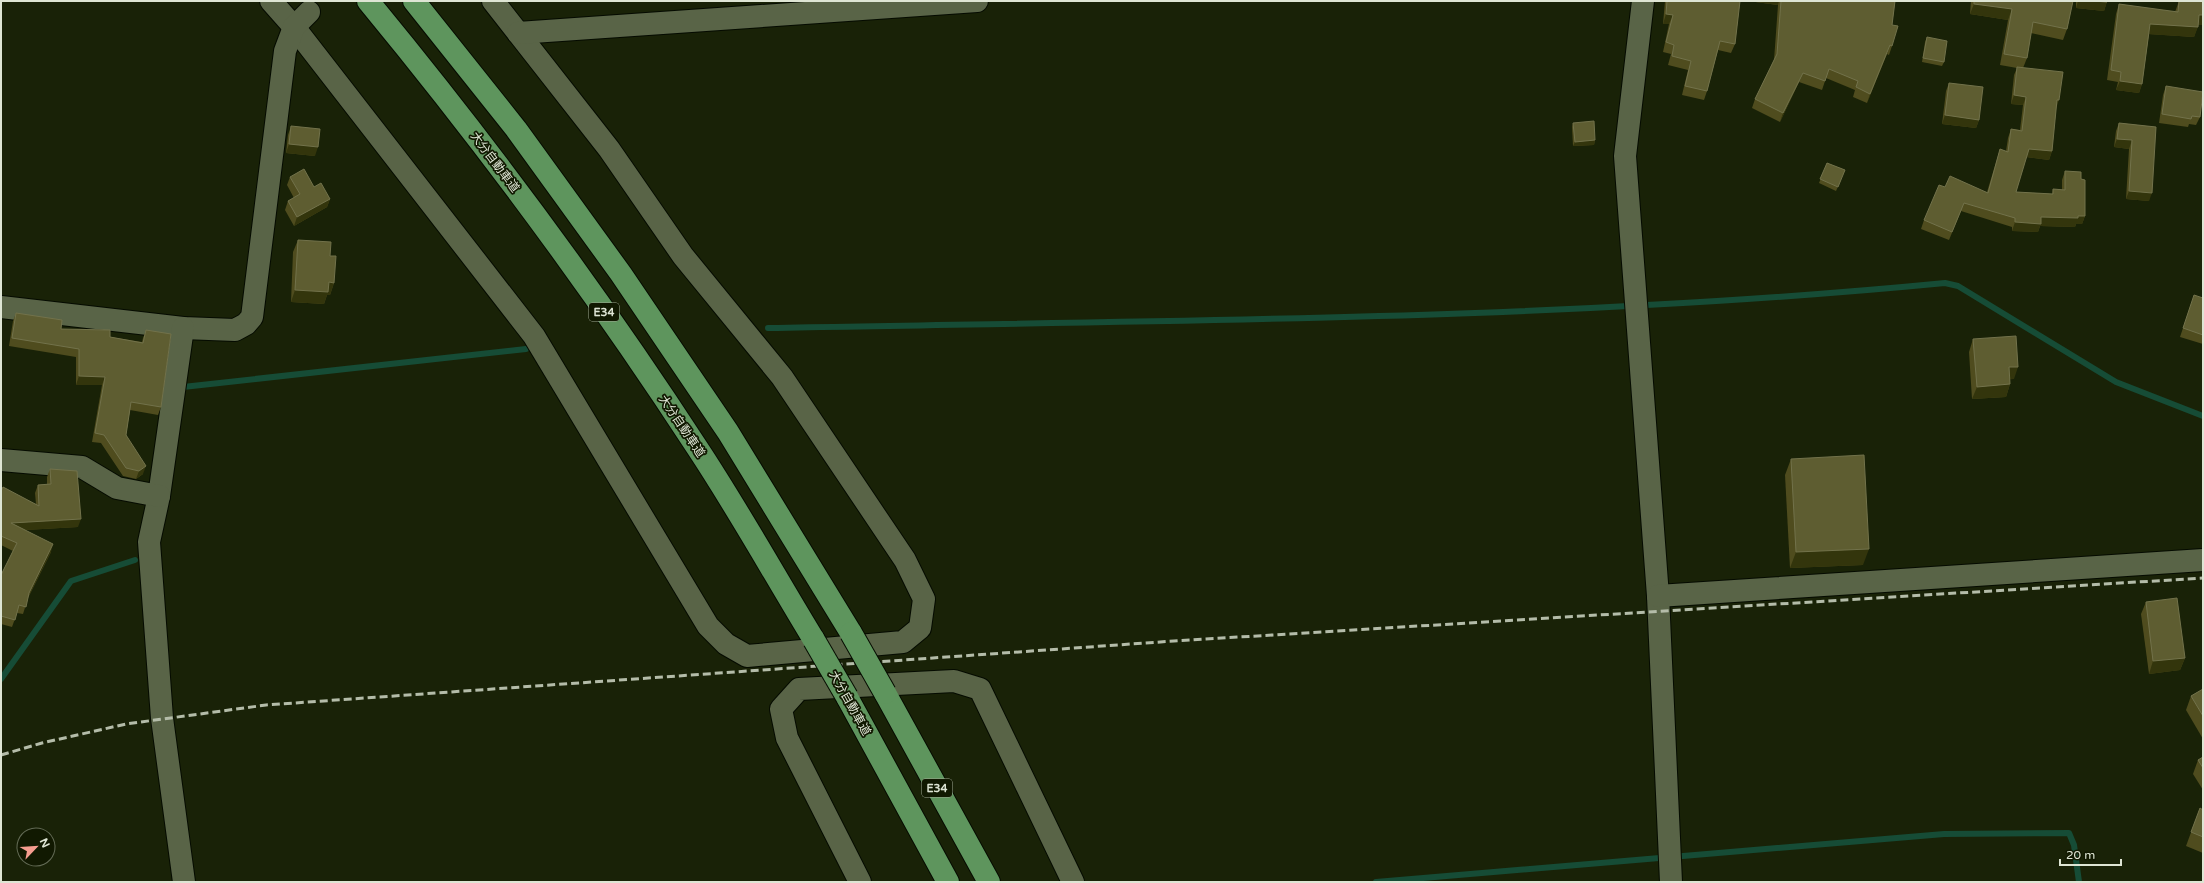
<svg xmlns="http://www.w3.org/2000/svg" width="2204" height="883" font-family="'Varela Round','Noto Sans JP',sans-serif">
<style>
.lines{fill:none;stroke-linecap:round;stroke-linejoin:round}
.stream{stroke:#164c36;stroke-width:6}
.minor-casing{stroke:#050b00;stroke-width:24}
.highway-casing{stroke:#050b00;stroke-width:24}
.minor{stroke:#596447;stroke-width:22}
.highway{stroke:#5e955d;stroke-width:22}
.rail{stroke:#b4bca9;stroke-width:3;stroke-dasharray:8 4;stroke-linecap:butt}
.highway-bridge-casing{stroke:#050b00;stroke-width:24;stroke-linecap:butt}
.highway-bridge{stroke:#5e955d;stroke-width:22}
.wall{fill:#4f4c1e}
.shaded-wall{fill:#33350c}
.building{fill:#5e5d31;stroke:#72724b}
.labels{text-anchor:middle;stroke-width:3.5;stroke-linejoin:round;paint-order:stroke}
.shield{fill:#111901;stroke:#a0a895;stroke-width:1}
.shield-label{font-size:11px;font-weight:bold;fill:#dee5d4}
.street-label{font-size:12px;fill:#dee5d4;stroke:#111901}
</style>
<rect width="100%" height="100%" fill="#192207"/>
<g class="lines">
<g class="stream">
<path d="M 768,328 C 1160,320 1554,321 1945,283 L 1958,286 L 2116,382 L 2203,416"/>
<path d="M 182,393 L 183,387 L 526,349"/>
<path d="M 1,679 L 71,581 L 135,560"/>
<path d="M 1376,882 L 1944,834 L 2069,833 L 2074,845 L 2079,882"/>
</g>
<defs>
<g id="minor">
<path d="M 271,1 L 294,27 L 534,336 L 708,626 L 726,644 L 747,656 L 903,642 L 920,628 L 924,599 L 905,560 L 782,377 L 683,256 L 609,149 L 493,1"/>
<path d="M 1643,1 L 1625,156 L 1658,596 L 1671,882"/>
<path d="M 518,33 L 977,1"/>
<path d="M 1,307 L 183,328 L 235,330 L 246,324 L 252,317 L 285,51 L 294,27 L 309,12"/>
<path d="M 183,328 L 159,496 L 149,542 L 162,718 L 184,882"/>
<path d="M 1,460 L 82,467 L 117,488 L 159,496"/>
<path d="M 1658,596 L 2203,560"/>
<path d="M 860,882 L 787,738 L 781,709 L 799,689 L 954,681 L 980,689 L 1073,882"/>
</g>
<g id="highway">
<path d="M 368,1 C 486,144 597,294 698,449 C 739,511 775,576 814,640"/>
<path d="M 414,1 L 516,129 L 621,274 L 728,432 L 851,633"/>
<path d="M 885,693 L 989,882"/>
<path d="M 847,697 L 948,882"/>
</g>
</defs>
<use href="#minor" class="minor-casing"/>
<use href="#highway" class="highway-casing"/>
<use href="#minor" class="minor"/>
<use href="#highway" class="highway"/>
<path class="rail" d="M 1,755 L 42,743 L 126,724 L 266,705 L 1174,641 L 2203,578"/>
<defs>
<g id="highway-bridge">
<path d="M 851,633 L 885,693"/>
<path d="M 814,640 L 847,697"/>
</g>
</defs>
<use href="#highway-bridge" class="highway-bridge-casing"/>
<use href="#highway-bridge" class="highway-bridge"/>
</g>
<g class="wall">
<path d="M 1665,1 L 1740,1 L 1735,44 L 1731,53 L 1718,50 L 1707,91 L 1704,100 L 1682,95 L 1688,70 L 1668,65 L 1671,54 L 1663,52 L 1669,24 L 1663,24 Z"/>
<path d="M 1748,1 L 1895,1 L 1892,25 L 1892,46 L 1889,55 L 1887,54 L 1867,103 L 1853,97 L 1855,90 L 1826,78 L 1822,90 L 1799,82 L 1780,122 L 1752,108 L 1755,99 L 1774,60 L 1778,5 Z"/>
<path d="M 1971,1 L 2073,1 L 2067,29 L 2063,40 L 2031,33 L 2027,58 L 2023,68 L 2056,109 L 2052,151 L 2049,160 L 2026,157 L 2016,192 L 2052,194 L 2053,189 L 2062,190 L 2062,180 L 2065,171 L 2081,179 L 2085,216 L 2082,224 L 2076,224 L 2075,227 L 2040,226 L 2038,232 L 2012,231 L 2012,227 L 1961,211 L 1949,240 L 1921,229 L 1924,220 L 1945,187 L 1987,192 L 2000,149 L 2006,151 L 2008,138 L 2011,129 L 2020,130 L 2023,105 L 2011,104 L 2014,75 L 2017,68 L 2000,65 L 2008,20 L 1970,14 Z"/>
<path d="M 2076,1 L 2107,1 L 2104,11 L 2076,8 Z"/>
<path d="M 2179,1 L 2203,1 L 2203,25 L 2198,25 L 2194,37 L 2149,34 L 2142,84 L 2139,93 L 2116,90 L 2118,82 L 2107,80 L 2116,14 L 2119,4 L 2175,12 Z"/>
<path d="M 1927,37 L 1944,62 L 1942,66 L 1922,62 L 1925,42 Z"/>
<path d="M 1949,83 L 1979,120 L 1976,128 L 1942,124 L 1946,91 Z"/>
<path d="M 2166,86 L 2200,117 L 2196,125 L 2189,124 L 2188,127 L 2159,123 L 2163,95 Z"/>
<path d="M 1573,123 L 1595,140 L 1594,145 L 1573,146 L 1572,127 Z"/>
<path d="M 2119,123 L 2156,127 L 2149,201 L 2126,199 L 2129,149 L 2114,147 L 2116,131 Z"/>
<path d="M 291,126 L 315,156 L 286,153 L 288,135 Z"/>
<path d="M 1827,163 L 1845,170 L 1836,191 L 1819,183 Z"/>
<path d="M 290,177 L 314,187 L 330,199 L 327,207 L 294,226 L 285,210 L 288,201 L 294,198 L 287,185 Z"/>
<path d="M 298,240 L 330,256 L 334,283 L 330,295 L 327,295 L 324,304 L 291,302 L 293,252 Z"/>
<path d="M 2203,298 L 2203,344 L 2180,337 L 2191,304 Z"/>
<path d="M 16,313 L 61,329 L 142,342 L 143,338 L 146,330 L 161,407 L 158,415 L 130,410 L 126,435 L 143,474 L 136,479 L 123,476 L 101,443 L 92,442 L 102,385 L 76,385 L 76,357 L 9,346 L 13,321 Z"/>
<path d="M 1973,339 L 2014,379 L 2010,379 L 2010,384 L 2006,397 L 1972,399 L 1969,352 Z"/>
<path d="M 1791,459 L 1863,565 L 1790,568 L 1785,475 Z"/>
<path d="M 50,469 L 78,527 L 25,530 L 51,552 L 28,598 L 23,614 L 17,613 L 12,627 L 1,624 L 1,575 L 13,551 L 1,545 L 1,491 L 36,504 L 35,493 L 38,485 L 47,484 L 47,477 Z"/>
<path d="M 2146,602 L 2185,658 L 2180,670 L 2149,674 L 2141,614 Z"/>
<path d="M 2203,689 L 2203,739 L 2186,710 L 2191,696 Z"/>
<path d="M 2203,757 L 2203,790 L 2193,774 L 2198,760 Z"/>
<path d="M 2200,808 L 2203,810 L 2203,853 L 2186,846 Z"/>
</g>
<g class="shaded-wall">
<path d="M 1748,1 L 1779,1 L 1778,5 Z"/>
<path d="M 2078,1 L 2093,1 L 2107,2 L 2104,11 L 2076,8 Z"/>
<path d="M 1974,4 L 2012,9 L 2008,20 L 1970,14 Z"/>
<path d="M 1666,14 L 1673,15 L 1669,24 L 1663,24 Z"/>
<path d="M 2199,15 L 2203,15 L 2203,25 L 2195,25 Z"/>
<path d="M 2150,24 L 2198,27 L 2194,37 L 2146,34 Z"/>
<path d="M 1890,45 L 1887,54 L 1867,103 L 1870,94 Z"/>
<path d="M 1803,73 L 1799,82 L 1780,122 L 1783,113 Z"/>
<path d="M 2120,81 L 2142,84 L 2139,93 L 2116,90 Z"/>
<path d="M 2014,95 L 2026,97 L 2023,105 L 2011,104 Z"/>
<path d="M 2057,100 L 2059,100 L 2056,109 Z"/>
<path d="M 1945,115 L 1979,120 L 1976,128 L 1942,124 Z"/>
<path d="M 2117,139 L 2132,140 L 2129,149 L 2114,147 Z"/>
<path d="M 1595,140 L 1594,145 L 1573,146 L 1575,142 Z"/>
<path d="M 289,144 L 318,147 L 315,156 L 286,153 Z"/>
<path d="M 2029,149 L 2052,151 L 2049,160 L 2026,157 Z"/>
<path d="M 2129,191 L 2152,193 L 2149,201 L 2126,199 Z"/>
<path d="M 330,199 L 327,207 L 294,226 L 297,217 Z"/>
<path d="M 2085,216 L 2082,224 L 2076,224 L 2075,227 L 2040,226 L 2038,232 L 2012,231 L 2015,222 L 2041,217 Z"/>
<path d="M 329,282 L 334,283 L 330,295 L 327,295 L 324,304 L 291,302 L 295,290 Z"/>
<path d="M 2009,367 L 2018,367 L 2014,379 L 2005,380 Z"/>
<path d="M 79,376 L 105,377 L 102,385 L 76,385 Z"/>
<path d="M 2010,384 L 2006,397 L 1972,399 L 1977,387 Z"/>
<path d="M 146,466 L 143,474 L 136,479 L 139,471 Z"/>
<path d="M 81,519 L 78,527 L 8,531 L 11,523 Z"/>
<path d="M 53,544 L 51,552 L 26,601 L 29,593 Z"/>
<path d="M 1869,549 L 1863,565 L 1790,568 L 1796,552 Z"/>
<path d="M 2185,658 L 2180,670 L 2149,674 L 2153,661 Z"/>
</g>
<g class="building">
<path d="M 1667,1 L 1740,1 L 1735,44 L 1720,41 L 1707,91 L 1685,86 L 1691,61 L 1672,56 L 1674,45 L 1666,42 L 1673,15 L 1666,14 Z"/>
<path d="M 1781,1 L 1895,1 L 1892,25 L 1898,26 L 1892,46 L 1890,45 L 1870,94 L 1856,87 L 1858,81 L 1829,69 L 1825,81 L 1803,73 L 1783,113 L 1755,99 L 1777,54 Z"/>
<path d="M 1974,1 L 2073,1 L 2067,29 L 2033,22 L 2027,58 L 2004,54 L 2012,9 L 1974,4 Z"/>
<path d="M 2093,1 L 2107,1 L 2107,2 Z"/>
<path d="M 2179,1 L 2203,1 L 2203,15 L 2199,15 L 2198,27 L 2150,24 L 2142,84 L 2120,81 L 2121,72 L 2111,70 L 2119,4 L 2178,12 Z"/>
<path d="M 1927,37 L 1947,41 L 1944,62 L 1923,58 Z"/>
<path d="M 2017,67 L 2063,72 L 2059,100 L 2057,100 L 2052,151 L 2029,149 L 2016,192 L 2053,194 L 2053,189 L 2065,190 L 2065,171 L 2081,172 L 2081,179 L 2085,180 L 2085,216 L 2078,216 L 2078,218 L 2041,217 L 2041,224 L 2015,222 L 2015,218 L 1964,203 L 1952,232 L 1924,220 L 1939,185 L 1945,187 L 1950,176 L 1988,193 L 2000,149 L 2008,152 L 2011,129 L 2022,131 L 2026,97 L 2014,95 Z"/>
<path d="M 1949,83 L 1983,87 L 1979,120 L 1945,115 Z"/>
<path d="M 2166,86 L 2203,92 L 2200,117 L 2192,116 L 2191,119 L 2162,114 Z"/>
<path d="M 1594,121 L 1595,140 L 1575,142 L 1573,123 Z"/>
<path d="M 2119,123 L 2156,127 L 2152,193 L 2129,191 L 2132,140 L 2117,139 Z"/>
<path d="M 291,126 L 320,129 L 318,147 L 289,144 Z"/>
<path d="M 1827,163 L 1845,170 L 1838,187 L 1820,179 Z"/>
<path d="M 304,169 L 314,187 L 321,183 L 330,199 L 297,217 L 288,201 L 300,194 L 290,177 Z"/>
<path d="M 298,240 L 331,242 L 330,256 L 336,256 L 334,283 L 329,282 L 328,292 L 295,290 Z"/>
<path d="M 2194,295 L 2203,298 L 2203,335 L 2183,328 Z"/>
<path d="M 16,313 L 62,320 L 61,329 L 110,330 L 110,337 L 143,343 L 146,330 L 171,334 L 161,407 L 131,402 L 126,435 L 146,466 L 139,471 L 126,468 L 104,435 L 95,433 L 105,377 L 79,376 L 79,349 L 12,338 Z"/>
<path d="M 2016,336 L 2018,367 L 2009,367 L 2010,384 L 1977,387 L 1973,339 Z"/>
<path d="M 1864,455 L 1869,549 L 1796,552 L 1791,459 Z"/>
<path d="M 50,469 L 77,471 L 81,519 L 11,523 L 53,544 L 29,593 L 26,607 L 19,605 L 15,620 L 1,616 L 1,575 L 17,543 L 1,536 L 1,491 L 3,487 L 39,506 L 38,485 L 51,484 Z"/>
<path d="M 2177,598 L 2185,658 L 2153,661 L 2146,602 Z"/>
<path d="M 2203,689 L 2203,716 L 2191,696 Z"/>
<path d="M 2203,757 L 2203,768 L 2198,760 Z"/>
<path d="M 2200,808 L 2203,810 L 2203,837 L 2191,832 Z"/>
</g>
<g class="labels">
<g class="shield">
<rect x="589" y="303" width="30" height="18" rx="3"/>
<rect x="922" y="779" width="30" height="18" rx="3"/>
</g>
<g class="shield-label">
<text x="604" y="316">E34</text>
<text x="937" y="792">E34</text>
</g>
<g class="street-label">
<text transform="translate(495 162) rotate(53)" y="4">大分自動車道</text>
<text transform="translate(682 426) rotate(56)" y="4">大分自動車道</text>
<text transform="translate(850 703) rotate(61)" y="4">大分自動車道</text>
</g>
</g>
<rect width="2204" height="883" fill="none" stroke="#dee5d4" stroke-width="4"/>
<g transform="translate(36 847) rotate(65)"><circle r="19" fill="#111901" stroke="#636b55"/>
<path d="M0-3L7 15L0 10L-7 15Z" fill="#f59d8f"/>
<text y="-6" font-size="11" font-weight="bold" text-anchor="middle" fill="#dee5d4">N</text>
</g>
<path d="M2060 859v6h61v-6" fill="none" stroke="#dee5d4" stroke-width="2"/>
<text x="2066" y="859" font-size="12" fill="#dee5d4" stroke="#111901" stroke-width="3" paint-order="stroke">20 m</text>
</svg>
